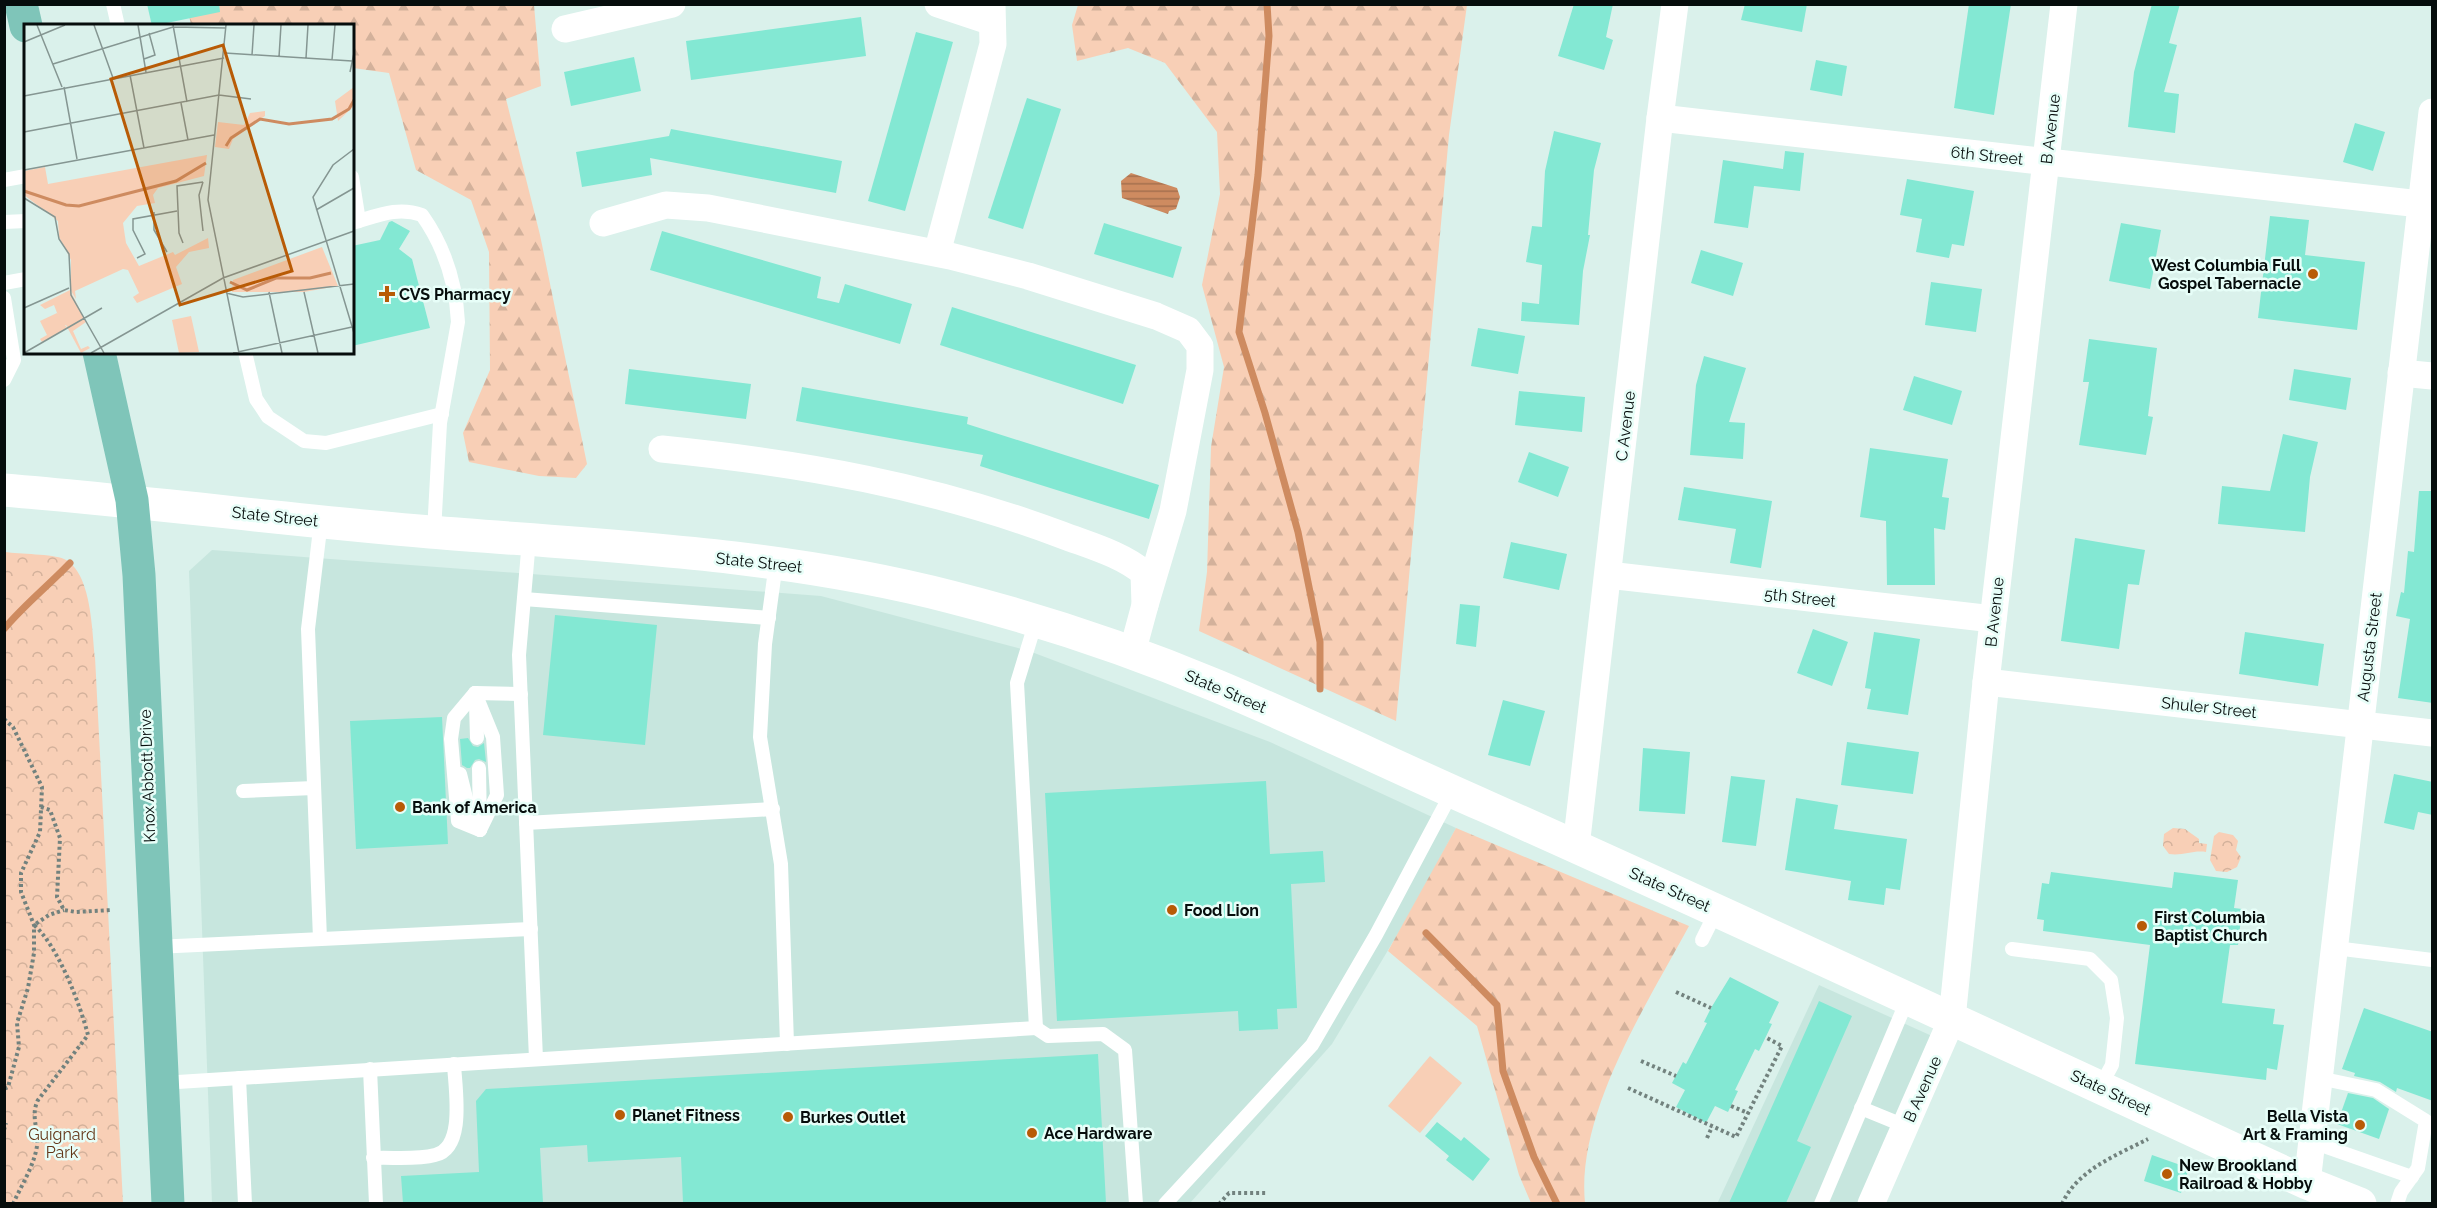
<svg xmlns="http://www.w3.org/2000/svg" width="2437" height="1208" font-family="Raleway,sans-serif">
<style>
.built{fill:#c7e6de}
.grass{fill:#f8cfb6}
.forest{fill:url(#forest-firs)}
.park{fill:url(#park-crowns)}
.water{fill:url(#water-rules)}
.lines{fill:none;stroke-linecap:round;stroke-linejoin:round}
.stream{stroke:#ce8b60;stroke-width:7}
.building{fill:#83e8d3}
.path{stroke:#72827e;stroke-width:4;stroke-dasharray:3 3;stroke-linecap:butt}
.lane{stroke:#fff;stroke-width:14}
.street{stroke:#fff;stroke-width:27}
.secondary{stroke:#fff;stroke-width:33}
.primary{stroke:#7fc5b9;stroke-width:33}
.poi-dot{fill:#b85b06;stroke:#e7fef8;stroke-width:2}
.labels{text-anchor:middle;stroke-width:5;stroke-linejoin:round;paint-order:stroke}
.street-label{font-size:16px;fill:#060d0c;stroke:#e7fef8}
.poi-label{font-size:16px;font-weight:bold;fill:#060d0c;stroke:#e7fef8;text-anchor:start}
.park-label{font-size:16px;fill:#633617;stroke:#e7fef8}
.inset-river{fill:none;stroke:#ce8b60;stroke-width:3}
.inset-road{fill:none;stroke:#859692;stroke-width:1.5}
.view{fill:#b85b06;fill-opacity:0.15;stroke:#b85b06;stroke-width:3}
.inset-edge{fill:none;stroke:#060d0c;stroke-width:3}
</style>
<defs>
<pattern id="forest-firs" width="22" height="20" patternUnits="userSpaceOnUse" patternTransform="scale(1.5)"><rect width="22" height="20" fill="#f8cfb6"/><path d="M5 1l3.5 6h-7zM16 11l3.5 6h-7z" fill="#d3b19b"/></pattern>
<pattern id="park-crowns" width="20" height="18" patternUnits="userSpaceOnUse" patternTransform="scale(1.5)"><rect width="20" height="18" fill="#f8cfb6"/><path d="M2 6a3 3 0 1 1 6 0M12 15a3 3 0 1 1 6 0" fill="none" stroke="#d3b19b"/></pattern>
<pattern id="water-rules" width="6" height="5" patternUnits="userSpaceOnUse" patternTransform="scale(1.5)"><rect width="6" height="5" fill="#ce8b60"/><path d="M0 2.5h6" fill="none" stroke="#a5704e"/></pattern>
</defs>
<rect width="100%" height="100%" fill="#daf1eb"/>
<g class="built">
<path d="M 212,550 L 821,596 L 1029,651 L 1270,742 L 1456,828 L 1412,910 L 1332,1044 L 1190,1203 L 212,1203 L 189,571 Z"/>
<path d="M 1819,985 L 1932,1036 L 1858,1203 L 1717,1204 Z"/>
</g>
<path class="grass" d="M 1430,1056 L 1462,1083 L 1420,1133 L 1388,1106 Z"/>
<g class="forest">
<path d="M 187,5 L 534,5 L 541,86 L 506,99 L 540,235 L 587,464 L 576,478 L 539,476 L 469,462 L 463,433 L 490,370 L 489,252 L 471,200 L 416,170 L 389,73 L 353,68 L 352,26 L 191,25 Z"/>
<path d="M 1078,5 L 1467,5 L 1449,135 L 1396,721 L 1199,631 L 1207,572 L 1211,447 L 1224,367 L 1202,285 L 1220,194 L 1217,132 L 1165,63 L 1128,48 L 1077,61 L 1072,25 Z"/>
<path d="M 1456,828 L 1689,926 C 1647,1004 1576,1113 1585,1203 L 1531,1203 L 1519,1175 L 1477,1026 L 1388,951 Z"/>
</g>
<g class="park">
<path d="M 5,552 C 19,554 53,554 64,559 C 92,572 92,632 95,657 L 123,1203 L 5,1203 Z"/>
<path d="M 2173,828 L 2185,829 L 2199,839 L 2199,843 L 2207,844 L 2206,852 C 2193,850 2183,856 2169,854 L 2163,846 L 2164,834 Z"/>
<path d="M 2219,832 L 2233,835 L 2238,841 L 2236,850 L 2241,857 L 2237,867 L 2227,872 L 2216,871 L 2210,860 L 2214,836 Z"/>
</g>
<path class="water" d="M 1131,173 L 1177,188 L 1180,197 L 1176,209 L 1169,211 L 1168,214 L 1122,198 L 1121,181 Z"/>
<g class="lines">
<g class="stream">
<path d="M 1267,4 L 1269,36 L 1258,175 L 1239,332 L 1265,413 L 1298,532 L 1320,642 L 1320,689"/>
<path d="M 4,629 C 24,605 48,586 70,563"/>
<path d="M 1426,933 L 1497,1005 L 1503,1071 L 1534,1157 L 1557,1204"/>
</g>
</g>
<g class="building">
<path d="M 147,4 L 219,4 L 220,12 L 152,26 Z"/>
<path d="M 1574,4 L 1613,4 L 1606,37 L 1613,40 L 1604,70 L 1558,56 Z"/>
<path d="M 1745,4 L 1807,4 L 1802,32 L 1741,20 Z"/>
<path d="M 1969,4 L 2011,4 L 1994,115 L 1954,108 Z"/>
<path d="M 2152,4 L 2180,4 L 2169,43 L 2177,45 L 2164,92 L 2179,94 L 2175,133 L 2128,127 L 2134,72 Z"/>
<path d="M 861,17 L 866,56 L 691,80 L 686,41 Z"/>
<path d="M 916,32 L 953,42 L 905,211 L 868,201 Z"/>
<path d="M 634,57 L 641,91 L 571,106 L 564,72 Z"/>
<path d="M 1816,60 L 1847,66 L 1842,96 L 1810,90 Z"/>
<path d="M 1027,98 L 1061,109 L 1023,229 L 988,218 Z"/>
<path d="M 2355,123 L 2385,132 L 2373,171 L 2343,162 Z"/>
<path d="M 671,129 L 842,161 L 836,193 L 650,158 L 652,175 L 582,187 L 576,152 L 669,136 Z"/>
<path d="M 1554,131 L 1601,143 L 1594,170 L 1588,235 L 1590,235 L 1583,271 L 1579,325 L 1521,321 L 1522,302 L 1539,304 L 1542,265 L 1526,262 L 1532,226 L 1542,227 L 1545,171 Z"/>
<path d="M 1785,151 L 1804,153 L 1800,191 L 1754,186 L 1748,228 L 1714,223 L 1723,160 L 1783,169 Z"/>
<path d="M 1907,179 L 1974,191 L 1964,246 L 1952,244 L 1949,258 L 1916,252 L 1922,219 L 1900,215 Z"/>
<path d="M 2270,216 L 2309,220 L 2305,255 L 2365,262 L 2357,330 L 2258,318 Z"/>
<path d="M 392,221 L 410,231 L 399,249 L 412,259 L 430,328 L 352,346 L 352,246 L 380,240 L 389,222 Z"/>
<path d="M 1104,223 L 1182,247 L 1173,278 L 1094,254 Z"/>
<path d="M 2121,223 L 2161,230 L 2150,289 L 2109,281 Z"/>
<path d="M 662,231 L 821,277 L 817,298 L 839,303 L 845,284 L 912,304 L 900,344 L 650,270 Z"/>
<path d="M 1701,250 L 1743,263 L 1733,296 L 1691,283 Z"/>
<path d="M 1931,282 L 1982,289 L 1976,332 L 1925,325 Z"/>
<path d="M 952,307 L 1136,365 L 1123,404 L 940,345 Z"/>
<path d="M 1478,328 L 1525,336 L 1518,374 L 1471,366 Z"/>
<path d="M 2089,339 L 2157,348 L 2148,416 L 2153,417 L 2146,455 L 2079,445 L 2089,382 L 2083,382 Z"/>
<path d="M 1704,356 L 1746,368 L 1729,422 L 1745,423 L 1743,459 L 1690,455 L 1696,385 Z"/>
<path d="M 629,369 L 751,384 L 746,419 L 625,404 Z"/>
<path d="M 2294,369 L 2351,378 L 2346,410 L 2289,400 Z"/>
<path d="M 1914,376 L 1962,391 L 1952,425 L 1903,410 Z"/>
<path d="M 802,387 L 968,417 L 967,424 L 1159,485 L 1149,519 L 980,466 L 983,455 L 796,421 Z"/>
<path d="M 1519,391 L 1585,397 L 1582,432 L 1515,425 Z"/>
<path d="M 2283,434 L 2318,442 L 2310,477 L 2305,532 L 2218,524 L 2222,486 L 2270,491 Z"/>
<path d="M 1870,448 L 1948,459 L 1942,497 L 1949,498 L 1945,530 L 1934,528 L 1935,585 L 1887,585 L 1886,521 L 1860,517 Z"/>
<path d="M 1529,452 L 1569,467 L 1558,497 L 1518,482 Z"/>
<path d="M 1684,487 L 1772,501 L 1761,568 L 1730,563 L 1736,529 L 1678,520 Z"/>
<path d="M 2419,491 L 2433,491 L 2433,703 L 2398,698 L 2410,619 L 2396,616 L 2401,592 L 2404,593 L 2408,551 L 2414,552 Z"/>
<path d="M 2075,538 L 2145,550 L 2139,585 L 2128,584 L 2119,649 L 2061,641 Z"/>
<path d="M 1511,542 L 1567,554 L 1559,590 L 1503,578 Z"/>
<path d="M 1460,604 L 1480,606 L 1476,647 L 1456,644 Z"/>
<path d="M 555,615 L 657,625 L 645,745 L 543,735 Z"/>
<path d="M 1813,629 L 1848,642 L 1832,686 L 1797,673 Z"/>
<path d="M 1874,632 L 1920,639 L 1908,715 L 1867,709 L 1871,689 L 1865,688 Z"/>
<path d="M 2245,632 L 2324,644 L 2318,686 L 2239,674 Z"/>
<path d="M 1503,700 L 1545,711 L 1530,766 L 1488,755 Z"/>
<path d="M 442,717 L 448,844 L 356,849 L 350,721 Z"/>
<path d="M 468,738 L 473,746 L 478,747 L 484,743 L 486,762 L 479,759 L 475,760 L 470,768 L 467,768 L 462,765 L 460,739 Z"/>
<path d="M 1847,742 L 1919,752 L 1913,794 L 1841,785 Z"/>
<path d="M 1643,748 L 1690,752 L 1685,814 L 1639,811 Z"/>
<path d="M 2394,774 L 2433,782 L 2433,815 L 2418,812 L 2414,830 L 2384,823 Z"/>
<path d="M 1731,776 L 1765,780 L 1756,846 L 1722,842 Z"/>
<path d="M 1266,781 L 1270,854 L 1323,851 L 1325,882 L 1291,884 L 1297,1008 L 1277,1009 L 1278,1029 L 1239,1031 L 1238,1011 L 1057,1021 L 1045,793 Z"/>
<path d="M 1796,798 L 1838,805 L 1834,829 L 1907,839 L 1900,890 L 1886,888 L 1884,905 L 1848,900 L 1851,881 L 1785,870 Z"/>
<path d="M 2051,872 L 2172,888 L 2174,872 L 2238,880 L 2234,908 L 2242,909 L 2238,945 L 2230,945 L 2222,1003 L 2275,1009 L 2273,1024 L 2284,1025 L 2277,1070 L 2267,1068 L 2266,1080 L 2135,1064 L 2150,945 L 2043,931 L 2044,920 L 2037,919 L 2042,883 L 2049,884 Z"/>
<path d="M 1730,977 L 1779,1002 L 1769,1023 L 1772,1024 L 1759,1051 L 1755,1049 L 1735,1090 L 1738,1091 L 1728,1112 L 1715,1106 L 1706,1123 L 1676,1107 L 1685,1090 L 1672,1083 L 1683,1062 L 1686,1064 L 1707,1023 L 1704,1022 L 1711,1008 Z"/>
<path d="M 1819,1001 L 1852,1016 L 1797,1141 L 1811,1147 L 1786,1203 L 1729,1203 Z"/>
<path d="M 2364,1008 L 2433,1032 L 2433,1101 L 2397,1088 L 2396,1092 L 2380,1082 L 2354,1076 L 2355,1073 L 2342,1069 Z"/>
<path d="M 1098,1054 L 1106,1203 L 683,1203 L 681,1157 L 588,1162 L 587,1145 L 540,1148 L 543,1203 L 403,1203 L 401,1176 L 479,1172 L 476,1101 L 486,1089 Z"/>
<path d="M 2348,1093 L 2373,1098 L 2389,1109 L 2379,1139 L 2337,1124 Z"/>
<path d="M 1437,1122 L 1461,1141 L 1464,1137 L 1490,1159 L 1473,1181 L 1446,1160 L 1449,1156 L 1425,1136 Z"/>
<path d="M 2152,1155 L 2189,1168 L 2181,1193 L 2144,1181 Z"/>
</g>
<g class="lines">
<g class="path">
<path d="M 4,719 L 13,727 L 42,787 L 40,832 L 21,873 L 21,892 L 34,925 L 34,953 L 28,988 L 17,1023 L 19,1047 L 8,1087 L 4,1089"/>
<path d="M 41,807 L 50,810 L 60,838 L 57,897 L 64,910 L 76,912 L 112,910"/>
<path d="M 1676,992 L 1711,1008"/>
<path d="M 1641,1061 L 1676,1076"/>
<path d="M 1628,1088 L 1736,1137 L 1782,1046 L 1765,1037"/>
<path d="M 1731,1106 L 1748,1113"/>
<path d="M 4,1130 L 6,1123"/>
<path d="M 1707,1138 L 1712,1127"/>
<path d="M 13,1204 C 21,1186 34,1166 37,1146 C 39,1129 30,1116 38,1100 L 88,1035 C 80,1004 58,946 34,925 L 49,915 L 64,910"/>
<path d="M 1219,1204 L 1229,1193 L 1266,1193"/>
<path d="M 2062,1204 C 2077,1170 2117,1155 2148,1139"/>
</g>
<g class="lane">
<path d="M 113,4 L 118,26"/>
<path d="M 352,177 L 359,221"/>
<path d="M 4,180 L 26,176"/>
<path d="M 4,222 L 26,221"/>
<path d="M 352,223 C 377,216 397,206 422,215 C 444,246 456,284 458,322 L 440,423 L 434,532"/>
<path d="M 4,283 L 26,279"/>
<path d="M 4,298 L 14,360 L 4,380"/>
<path d="M 245,352 L 256,399 L 268,417 L 304,441 L 326,443 L 442,414"/>
<path d="M 529,540 L 519,655 L 536,1059"/>
<path d="M 776,563 L 765,644 L 760,737 L 781,864 L 787,1044"/>
<path d="M 524,599 L 769,618"/>
<path d="M 475,693 L 454,718 L 451,739 L 458,821 L 480,830"/>
<path d="M 475,693 L 493,737 L 497,795 L 480,830"/>
<path d="M 475,693 L 521,694"/>
<path d="M 476,704 L 477,738"/>
<path d="M 479,768 L 480,828"/>
<path d="M 460,774 L 469,810 L 480,830"/>
<path d="M 243,791 L 314,788"/>
<path d="M 526,823 L 773,809"/>
<path d="M 320,939 L 308,629 L 321,521"/>
<path d="M 1702,940 L 1717,910"/>
<path d="M 155,947 L 531,929"/>
<path d="M 2335,948 L 2432,960"/>
<path d="M 2012,949 L 2090,959 L 2111,980 L 2117,1018 L 2112,1065 L 2100,1087"/>
<path d="M 1036,1028 L 1048,1036 L 1103,1034 L 1125,1050 L 1136,1204"/>
<path d="M 370,1069 L 376,1204"/>
<path d="M 239,1078 L 245,1204"/>
<path d="M 2319,1078 L 2376,1090 L 2426,1121 L 2418,1168 L 2401,1192 L 2397,1204"/>
<path d="M 162,1083 L 1036,1028 L 1017,683 L 1036,621"/>
<path d="M 1861,1108 L 1905,1126"/>
<path d="M 2312,1142 L 2412,1177"/>
<path d="M 373,1158 C 393,1157 416,1160 435,1155 C 466,1148 455,1088 454,1064"/>
<path d="M 1165,1204 L 1312,1045 L 1376,935 L 1452,792"/>
<path d="M 1821,1204 L 1908,998"/>
</g>
<g class="street">
<path d="M 938,4 L 992,22"/>
<path d="M 565,29 L 672,4"/>
<path d="M 1660,118 L 2420,204"/>
<path d="M 603,223 L 666,205 L 708,208 L 950,256 L 1028,276 L 1156,316 L 1188,330 L 1200,346 L 1200,370 L 1173,511 L 1145,605"/>
<path d="M 937,253 L 993,44 L 992,4"/>
<path d="M 2401,373 L 2432,376"/>
<path d="M 662,449 C 801,463 932,486 1062,535 C 1091,546 1121,554 1144,573 L 1145,605 L 1132,653"/>
<path d="M 1608,575 L 1993,619"/>
<path d="M 1986,682 L 2432,733"/>
<path d="M 1576,847 L 1660,118 L 1675,4"/>
<path d="M 2307,1183 L 2432,112"/>
<path d="M 1871,1204 L 1952,1019 L 1986,682 L 2064,4"/>
</g>
<path class="secondary" d="M 4,490 C 147,502 288,520 430,532 C 604,546 781,553 951,597 C 1042,620 1131,650 1217,686 C 1308,724 1396,767 1485,806 C 1761,929 2033,1057 2307,1183 L 2360,1204"/>
<g class="primary">
<path d="M 21,4 L 26,26"/>
<path d="M 99,352 L 132,500 L 139,575 L 168,1204"/>
</g>
</g>
<g class="poi-dot">
<circle cx="2313" cy="274" r="6"/>
<path d="M384 285h6v6h6v6h-6v6h-6v-6h-6v-6h6z"/>
<circle cx="400" cy="807" r="6"/>
<circle cx="1172" cy="910" r="6"/>
<circle cx="2142" cy="926" r="6"/>
<circle cx="620" cy="1115" r="6"/>
<circle cx="788" cy="1117" r="6"/>
<circle cx="2360" cy="1125" r="6"/>
<circle cx="1032" cy="1133" r="6"/>
<circle cx="2167" cy="1174" r="6"/>
</g>
<g class="labels">
<g class="street-label">
<text transform="translate(2050 129) rotate(-83)" y="6">B Avenue</text>
<text transform="translate(1987 155) rotate(6)" y="6">6th Street</text>
<text transform="translate(1625 426) rotate(-83)" y="6">C Avenue</text>
<text transform="translate(275 516) rotate(6)" y="6">State Street</text>
<text transform="translate(759 562) rotate(6)" y="6">State Street</text>
<text transform="translate(1800 597) rotate(6)" y="6">5th Street</text>
<text transform="translate(1994 612) rotate(-84)" y="6">B Avenue</text>
<text transform="translate(2369 647) rotate(-83)" y="6">Augusta Street</text>
<text transform="translate(1226 691) rotate(23)" y="6">State Street</text>
<text transform="translate(2209 707) rotate(6)" y="6">Shuler Street</text>
<text transform="translate(147 776) rotate(-92)" y="6">Knox Abbott Drive</text>
<text transform="translate(1670 889) rotate(24)" y="6">State Street</text>
<text transform="translate(1922 1089) rotate(-66)" y="6">B Avenue</text>
<text transform="translate(2111 1092) rotate(25)" y="6">State Street</text>
</g>
<g class="poi-label">
<text x="2301" y="271" text-anchor="end">West Columbia Full<tspan x="2301" dy="18">Gospel Tabernacle</tspan></text>
<text x="399" y="300">CVS Pharmacy</text>
<text x="412" y="813">Bank of America</text>
<text x="1184" y="916">Food Lion</text>
<text x="2154" y="923">First Columbia<tspan x="2154" dy="18">Baptist Church</tspan></text>
<text x="632" y="1121">Planet Fitness</text>
<text x="2348" y="1122" text-anchor="end">Bella Vista<tspan x="2348" dy="18">Art &amp; Framing</tspan></text>
<text x="800" y="1123">Burkes Outlet</text>
<text x="1044" y="1139">Ace Hardware</text>
<text x="2179" y="1171">New Brookland<tspan x="2179" dy="18">Railroad &amp; Hobby</tspan></text>
</g>
<g class="park-label">
<text x="62" y="1140">Guignard<tspan x="62" dy="18">Park</tspan></text>
</g>
</g>
<g transform="translate(24 24)">
<rect width="330" height="330" fill="#daf1eb"/>
<path d="M 33,289 L 43,304 L 18,318 L 16,315 L 23,311 L 16,297 ZM 167,292 L 175,328 L 155,329 L 148,296 Z" fill="#f8cfb6"/>
<path d="M 330,63 L 330,82 L 314,97 L 311,77 ZM 241,87 L 241,92 L 209,115 L 205,125 L 191,123 L 194,98 L 220,101 L 226,89 ZM 183,131 L 180,152 L 134,164 L 129,171 L 131,179 L 113,182 L 99,199 L 102,219 L 115,242 L 149,228 L 151,231 L 184,214 L 185,224 L 165,228 L 152,243 L 158,260 L 113,279 L 109,273 L 115,269 L 104,246 L 99,245 L 51,267 L 52,275 L 47,267 L 47,236 L 35,213 L 34,197 L 0,171 L 0,147 L 21,143 L 24,160 ZM 46,266 L 62,298 L 49,307 L 57,325 L 64,322 L 66,324 L 57,329 L 42,301 L 38,302 L 30,281 L 21,285 L 16,281 Z" fill="#f8cfb6"/>
<path d="M 298,223 L 314,262 L 280,268 L 208,268 L 209,256 Z" fill="#f8cfb6"/>
<path class="inset-river" d="M 202,122 L 207,114 L 236,95 L 265,100 L 308,95 L 325,85 L 330,76M 0,167 L 42,181 L 55,182 L 152,157 L 182,139M 206,258 L 223,266 L 252,254 L 286,254 L 307,249"/>
<path class="inset-road" d="M 13,1 L 38,63M 70,1 L 89,54M 114,1 L 122,48M 149,1 L 163,78M 202,1 L 184,176 L 215,329M 0,18 L 41,1M 201,29 L 328,37M 228,31 L 230,1M 255,33 L 257,1M 282,34 L 284,1M 120,35 L 131,31 L 125,9M 308,36 L 311,1M 29,40 L 149,3 L 202,4M 326,48 L 330,29M 106,51 L 120,124M 40,63 L 53,135M 0,72 L 200,34M 157,79 L 164,116M 0,108 L 195,71 L 227,75M 330,125 L 309,141 L 289,173 L 330,309M 0,146 L 190,111M 179,158 L 175,171 L 179,207M 0,174 L 31,193 L 35,215 L 45,230 L 47,271 L 80,329M 292,186 L 330,164M 130,188 L 130,206 L 143,228M 159,219 L 155,209 L 153,162 L 179,158M 113,234 L 121,230 L 109,206 L 109,195 L 153,187M 245,268 L 258,329M 280,268 L 294,329M 202,269 L 219,273 L 330,260M 0,284 L 45,264M 0,329 L 78,284M 67,329 L 199,254 L 330,207M 209,329 L 328,303"/>
<path class="view" d="M 199,21 L 268,247 L 156,281 L 87,55 Z"/>
<rect width="330" height="330" class="inset-edge"/>
</g>
<rect width="2437" height="1208" fill="none" stroke="#060d0c" stroke-width="12"/>
</svg>
